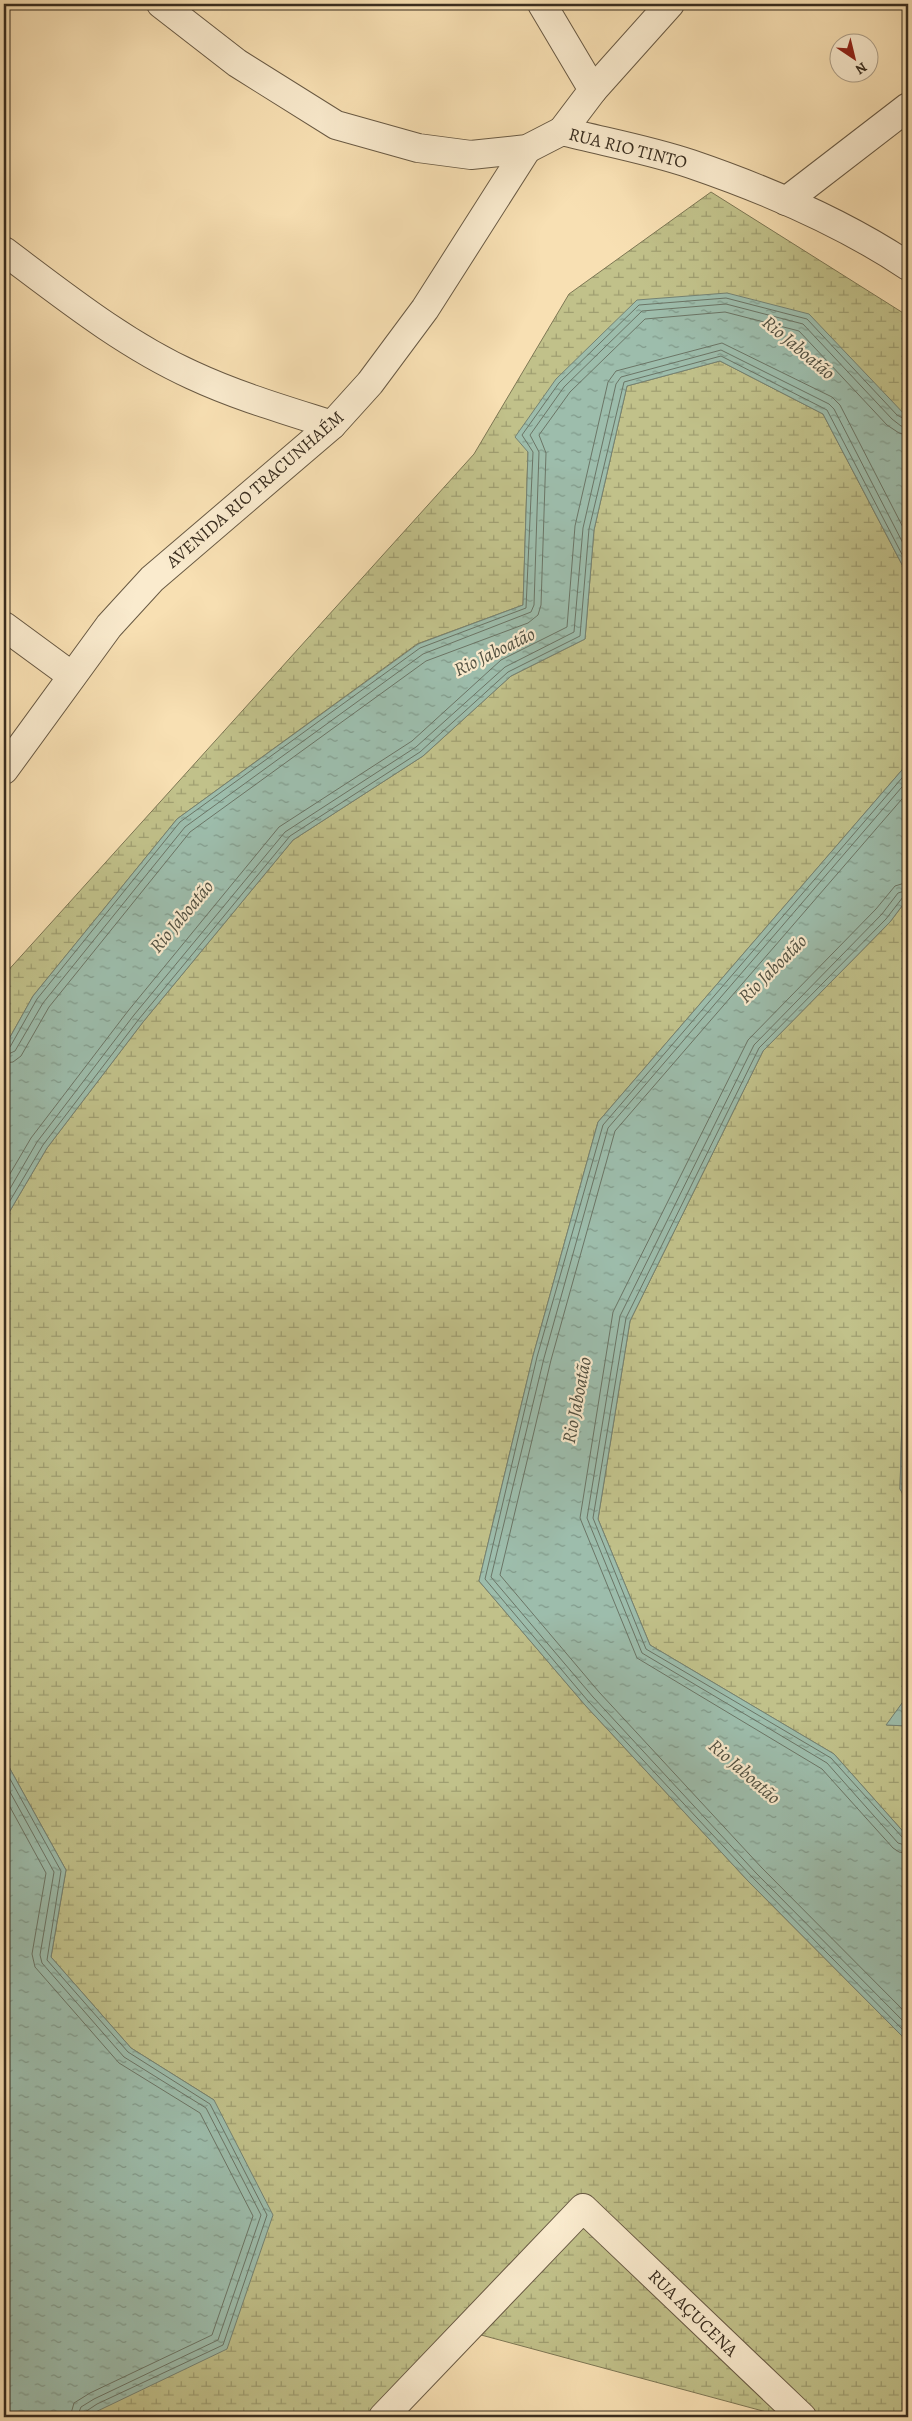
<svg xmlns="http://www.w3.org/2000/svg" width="912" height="2421" font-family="Alegreya,serif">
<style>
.wetland{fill:url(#wetland-marsh);stroke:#7d7754}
.water{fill:url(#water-ripples);stroke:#758374}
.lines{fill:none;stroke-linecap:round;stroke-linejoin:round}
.shore{stroke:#6b7566;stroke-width:1}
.minor-casing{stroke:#695a44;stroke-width:30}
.minor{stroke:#faebce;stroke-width:28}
.labels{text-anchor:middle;stroke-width:4.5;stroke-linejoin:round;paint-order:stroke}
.street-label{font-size:18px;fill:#392d1f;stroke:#faebce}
.water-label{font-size:19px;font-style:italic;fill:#525142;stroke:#faebce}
</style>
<defs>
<pattern id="wetland-marsh" width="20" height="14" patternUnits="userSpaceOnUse" patternTransform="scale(1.25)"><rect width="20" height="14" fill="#c1c18a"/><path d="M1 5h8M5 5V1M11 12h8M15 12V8" fill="none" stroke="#9e9d70"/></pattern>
<pattern id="water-ripples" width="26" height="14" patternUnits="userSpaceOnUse" patternTransform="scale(1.25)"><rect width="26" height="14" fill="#9dbdac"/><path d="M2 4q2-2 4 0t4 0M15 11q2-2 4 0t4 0" fill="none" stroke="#819a8b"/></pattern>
</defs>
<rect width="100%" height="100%" fill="#f8e0b3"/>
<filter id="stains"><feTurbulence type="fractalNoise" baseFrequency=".004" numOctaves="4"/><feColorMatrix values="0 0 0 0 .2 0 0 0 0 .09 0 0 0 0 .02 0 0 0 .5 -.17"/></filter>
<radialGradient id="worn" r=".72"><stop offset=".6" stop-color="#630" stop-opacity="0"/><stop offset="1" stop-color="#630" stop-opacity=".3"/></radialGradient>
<g class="wetland">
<path d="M 711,192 L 908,316 L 908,418 L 727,293 L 528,451 L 523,605 L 417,644 L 177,819 L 33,996 L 4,1048 L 4,975 L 474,454 L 569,294 Z"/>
<path d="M 720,361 L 823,414 L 908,576 L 908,763 L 598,1122 L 533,1356 L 479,1581 L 585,1705 L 748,1881 L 908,2042 L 908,2417 L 785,2417 L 470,2332 L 380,2417 L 85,2417 L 99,2409 L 214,2100 L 131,2048 L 51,1957 L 66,1870 L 4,1758 L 4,1221 L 47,1148 L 143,1022 L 293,840 L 423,756 L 511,676 L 585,639 L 594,530 L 627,386 Z"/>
<path d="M 908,898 L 908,1375 L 903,1382 L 900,1489 L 908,1503 L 908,1695 L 887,1725 L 908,1726 L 908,1837 L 834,1754 L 650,1645 L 598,1519 L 630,1321 L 763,1051 L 890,922 Z"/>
</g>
<g class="water">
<path d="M 727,293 L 809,314 L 908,418 L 908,576 L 823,414 L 720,361 L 627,386 L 594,530 L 585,639 L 511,676 L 423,756 L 293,840 L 143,1022 L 47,1148 L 4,1221 L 4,1048 L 33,996 L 177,819 L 418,644 L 523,605 L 528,452 L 515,437 L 556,379 L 637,300 Z"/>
<path d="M 908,763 L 908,898 L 890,922 L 763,1051 L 630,1321 L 598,1519 L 650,1645 L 834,1754 L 908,1837 L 908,2042 L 748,1881 L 585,1705 L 479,1581 L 533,1356 L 598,1122 Z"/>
<path d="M 908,1375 L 908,1503 L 900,1489 L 903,1382 Z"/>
<path d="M 908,1695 L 908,1726 L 886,1725 Z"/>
<path d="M 4,1758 L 66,1870 L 51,1957 L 131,2048 L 214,2100 L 273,2215 L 227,2349 L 85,2417 L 4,2417 Z"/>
</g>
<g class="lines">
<g class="shore">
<path d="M 908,771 L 603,1125 L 537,1357 L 485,1579 L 588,1701 L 752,1877 L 908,2035"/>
<path d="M 908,780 L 608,1128 L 544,1358 L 491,1577 L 593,1697 L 756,1873 L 908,2026"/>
<path d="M 908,792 L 615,1131 L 551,1360 L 500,1575 L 599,1692 L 762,1868 L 908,2015"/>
<path d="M 908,882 L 895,886 L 876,909 L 748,1040 L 613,1312 L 580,1518 L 637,1658 L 822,1769 L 893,1848 L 899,1852 L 908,1854"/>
<path d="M 908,890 L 898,893 L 882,914 L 754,1045 L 620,1316 L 587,1518 L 642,1653 L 827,1763 L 898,1843 L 908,1846"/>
<path d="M 908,896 L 903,897 L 886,919 L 759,1048 L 626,1318 L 593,1518 L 646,1649 L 831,1758 L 903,1838 L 908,1840"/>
<path d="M 4,1050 L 10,1047 L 37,999 L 180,822 L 420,648 L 526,608 L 533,452 L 522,435 L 559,383 L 639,305 L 726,298 L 807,319 L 897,415 L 908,421"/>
<path d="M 4,1056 L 15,1051 L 43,1003 L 185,827 L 423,654 L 531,612 L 534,605 L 539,452 L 530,435 L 564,387 L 642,311 L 726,304 L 803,324 L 892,419 L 901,426 L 908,427"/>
<path d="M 4,1063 L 13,1062 L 21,1056 L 49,1007 L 190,832 L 426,661 L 528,623 L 538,615 L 541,605 L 546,453 L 539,435 L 570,392 L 645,319 L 725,312 L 799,331 L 887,425 L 899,433 L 908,435"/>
<path d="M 4,1184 L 31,1138 L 128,1011 L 279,827 L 412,741 L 501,660 L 567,627 L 575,526 L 608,382 L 616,371 L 722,343 L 832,397 L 840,405 L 908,537"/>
<path d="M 4,1199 L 37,1142 L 134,1015 L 285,832 L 416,747 L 505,667 L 574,632 L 583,528 L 616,384 L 621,377 L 721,350 L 829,404 L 834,409 L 908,553"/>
<path d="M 4,1211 L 43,1145 L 139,1019 L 290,836 L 420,752 L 508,672 L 580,636 L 589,529 L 624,382 L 721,356 L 827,410 L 908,566"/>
<path d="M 908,1383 L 905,1487 L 908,1493"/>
<path d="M 4,1768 L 61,1871 L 47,1960 L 128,2052 L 210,2104 L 267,2215 L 223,2345 L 97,2404 L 85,2412 L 83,2417"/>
<path d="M 4,1781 L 54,1872 L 40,1955 L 42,1963 L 124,2057 L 206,2108 L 261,2215 L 218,2340 L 94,2399 L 81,2407 L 77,2417"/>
<path d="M 4,1796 L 46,1873 L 32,1954 L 35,1967 L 119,2063 L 200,2113 L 253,2216 L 212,2335 L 90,2393 L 74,2403 L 70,2417"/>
</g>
<defs>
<g id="minor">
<path d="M 161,4 L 237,63 L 336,125 L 418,148 L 471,155 L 527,149 L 562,131 C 605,142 650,150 691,164 C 767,190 842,222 908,266"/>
<path d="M 542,4 L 593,90 L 562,131"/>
<path d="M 593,90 L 670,4"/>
<path d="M 786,201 L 908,107"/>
<path d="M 4,251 C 64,296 124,344 192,375 C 237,396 285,410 332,425"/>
<path d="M 4,626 L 72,676"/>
<path d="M 4,770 L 109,626 L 152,579 L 332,425 L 370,383 L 425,309 L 527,149"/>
<path d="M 383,2417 L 583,2208 L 802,2417"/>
</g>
</defs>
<use href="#minor" class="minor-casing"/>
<use href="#minor" class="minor"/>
</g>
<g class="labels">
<g class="street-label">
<text transform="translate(628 148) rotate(14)" y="6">RUA RIO TINTO</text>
<text transform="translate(255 489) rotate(-41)" y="6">AVENIDA RIO TRACUNHAÉM</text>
<text transform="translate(693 2313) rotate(44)" y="6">RUA AÇUCENA</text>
</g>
<g class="water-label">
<text transform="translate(799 347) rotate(40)" y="7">Rio Jaboatão</text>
<text transform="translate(494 651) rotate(-26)" y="7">Rio Jaboatão</text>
<text transform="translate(181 916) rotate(-50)" y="7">Rio Jaboatão</text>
<text transform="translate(772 968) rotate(-45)" y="7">Rio Jaboatão</text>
<text transform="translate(576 1400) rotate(-79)" y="7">Rio Jaboatão</text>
<text transform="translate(745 1771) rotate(41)" y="7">Rio Jaboatão</text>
</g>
</g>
<rect width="912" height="2421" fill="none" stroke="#f8e0b3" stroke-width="20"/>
<rect x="5" y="5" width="902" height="2411" fill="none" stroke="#392d1f" stroke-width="2.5"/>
<rect x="10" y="10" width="892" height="2401" fill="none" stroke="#392d1f"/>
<g transform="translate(854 58) rotate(145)"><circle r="24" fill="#faebce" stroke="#ad9f88"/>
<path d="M0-4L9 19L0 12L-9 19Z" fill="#8f2418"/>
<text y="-8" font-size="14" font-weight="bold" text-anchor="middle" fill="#392d1f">N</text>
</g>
<rect width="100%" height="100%" filter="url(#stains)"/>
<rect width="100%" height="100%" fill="url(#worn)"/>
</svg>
